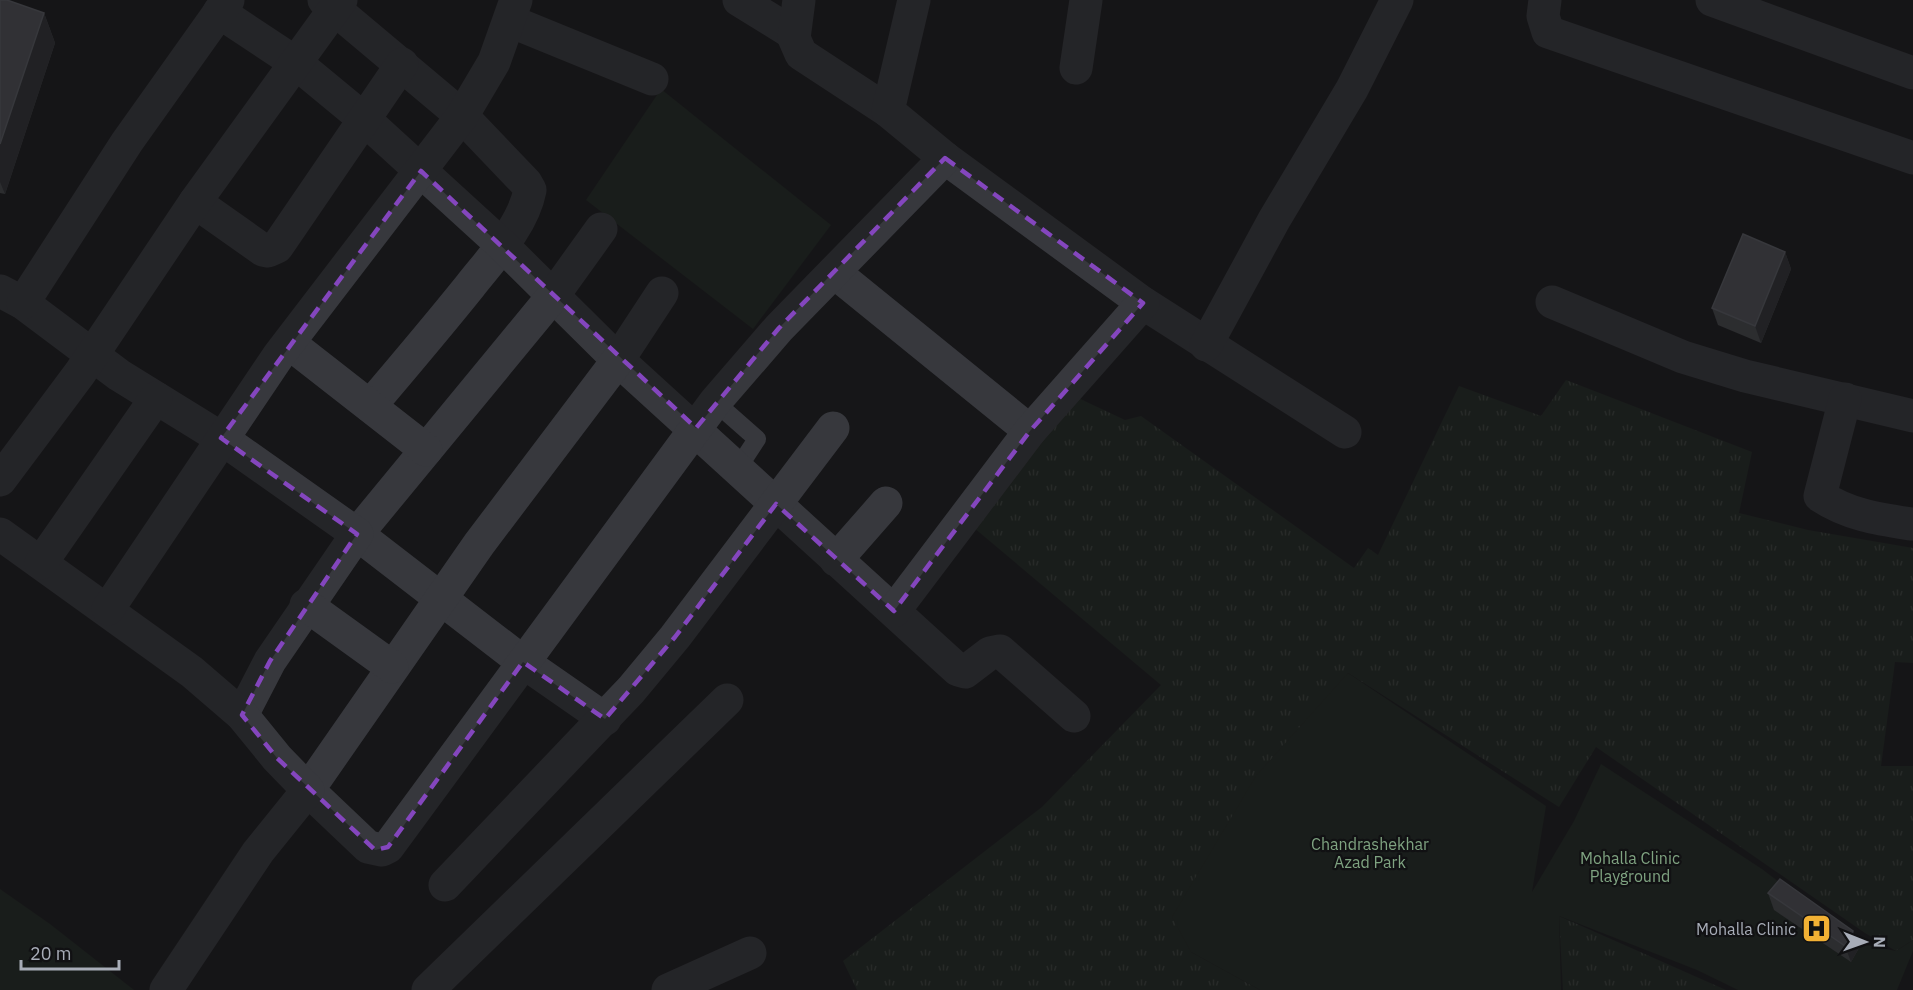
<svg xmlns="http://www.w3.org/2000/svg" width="1913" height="990" font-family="'IBM Plex Sans',sans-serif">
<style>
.grass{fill:url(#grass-tufts)}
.green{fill:#1e261f}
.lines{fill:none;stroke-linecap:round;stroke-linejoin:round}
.service{stroke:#37383d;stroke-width:18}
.minor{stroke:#37383d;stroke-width:33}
.wall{fill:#47494d}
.shaded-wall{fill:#2f3033}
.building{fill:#525359;stroke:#5f6168;stroke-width:1.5}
.marked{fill:none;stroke:#8446be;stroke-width:4.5;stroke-dasharray:12 8;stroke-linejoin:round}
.labels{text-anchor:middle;stroke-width:4.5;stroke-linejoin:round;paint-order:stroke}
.park-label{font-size:16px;fill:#7fa381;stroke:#111113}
.poi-label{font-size:16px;fill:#a8adb8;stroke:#111113;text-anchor:end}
</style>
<defs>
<pattern id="grass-tufts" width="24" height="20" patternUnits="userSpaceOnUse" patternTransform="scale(1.5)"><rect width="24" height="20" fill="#1e261f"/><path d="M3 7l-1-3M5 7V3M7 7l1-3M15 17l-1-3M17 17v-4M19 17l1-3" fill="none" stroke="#3c433d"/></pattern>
</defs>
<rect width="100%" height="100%" fill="#161618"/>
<g class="grass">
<path d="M 1566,380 L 1752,452 L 1739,513 L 1808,530 L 1913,548 L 1913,663 L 1895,662 L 1881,766 L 1913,766 L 1913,940 L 1896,951 L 1865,933 L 1596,747 L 1559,807 L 1348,673 L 1191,952 L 1260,990 L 857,990 L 843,961 L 1042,807 L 1161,685 L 967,522 L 1076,397 L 1125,420 L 1141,416 L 1354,568 L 1368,548 L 1378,555 L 1459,386 L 1541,416 Z"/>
<path d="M 1559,916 L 1726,990 L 1563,990 Z"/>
</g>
<g class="green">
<path d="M 661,89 L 831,225 L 753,329 L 586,200 Z"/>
<path d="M 1348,673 L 1546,806 L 1532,892 L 1574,821 L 1601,764 L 1762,869 L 1861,944 L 1896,951 L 1913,940 L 1913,951 L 1897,990 L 1738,990 L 1697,970 L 1559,916 L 1561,990 L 1260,990 L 1191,952 L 1172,917 L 1256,776 Z"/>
<path d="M 0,889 L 50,924 L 134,990 L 0,990 Z"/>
</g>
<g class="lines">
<path class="service" d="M 715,402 L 757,439 L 738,468"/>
<g class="minor">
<path d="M 324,0 L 462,116 L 526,183 L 530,190 C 523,226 492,258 470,286 C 437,327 404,366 370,406"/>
<path d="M 739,0 L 794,34"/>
<path d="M 799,0 L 794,38 L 801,54 L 888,111"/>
<path d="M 1545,0 L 1543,16 L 1548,32 L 1913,158"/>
<path d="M 1712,0 L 1913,73"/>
<path d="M 219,12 L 296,63 L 365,120 L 502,245 L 618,360 L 958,670 L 965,672 L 990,653 L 1000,651 L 1074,716"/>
<path d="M 510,21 L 652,79"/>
<path d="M 1076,68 L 1086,0"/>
<path d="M 945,158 L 1143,303 L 1345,432"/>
<path d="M 195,202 L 263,250 L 268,251 L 277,247 L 402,64"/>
<path d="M 601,229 L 553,296 L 357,534 L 523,662 L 605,719"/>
<path d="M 834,272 L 1030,431"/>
<path d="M 0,291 L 23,303 L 119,375 L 221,438 L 357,534 L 270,661 L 242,715"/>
<path d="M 662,293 L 618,360 L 479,544 L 308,790 L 368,847 L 382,850 L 388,847 L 715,402 L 779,328 L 945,158 L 888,111 L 914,0"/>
<path d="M 1552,302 L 1683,357 L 1745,376 L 1913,416"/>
<path d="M 23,303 L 127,142 L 228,0"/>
<path d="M 289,343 L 426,450"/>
<path d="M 1206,345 L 1274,220 L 1352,89 L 1397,0"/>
<path d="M 1845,399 L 1820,496 C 1849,515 1878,519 1911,524"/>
<path d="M 0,480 L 80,373 L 195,202 L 341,0"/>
<path d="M 0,534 L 192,672 L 242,715 L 277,758 L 308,790 L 258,852 L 166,990"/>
<path d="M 836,560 L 886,503"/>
<path d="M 41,563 L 156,398"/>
<path d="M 306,605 L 392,667"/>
<path d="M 108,609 L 279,355 L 462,116 L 494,62 L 516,0"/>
<path d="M 894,611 L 1030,431 L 1143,303"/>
<path d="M 445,885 L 631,690 L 675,637 L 833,428"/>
<path d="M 428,990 L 727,700"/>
<path d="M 668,990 L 750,953"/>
</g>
</g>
<g class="wall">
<path d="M 0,0 L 44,13 L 55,43 L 5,194 L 0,193 Z"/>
<path d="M 1785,252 L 1791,269 L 1761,343 L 1718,325 L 1712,308 Z"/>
<path d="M 1768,893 L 1853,931 L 1859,948 L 1851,962 L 1774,910 Z"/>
</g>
<g class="shaded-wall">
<path d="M 44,13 L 55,43 L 5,194 L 0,182 L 0,144 Z"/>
<path d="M 1785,252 L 1791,269 L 1761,343 L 1755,326 Z"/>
<path d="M 1853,931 L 1859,948 L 1851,962 L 1845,946 Z"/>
</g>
<g class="building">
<path d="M 0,0 L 7,0 L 44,13 L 0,144 Z"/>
<path d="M 1743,234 L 1785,252 L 1755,326 L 1712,308 Z"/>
<path d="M 1780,879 L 1853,931 L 1845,946 L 1768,893 Z"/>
</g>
<path d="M0 0H1913V990H0ZM 945,158 L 1143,303 L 1030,431 L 894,611 L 776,504 L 675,637 L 605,719 L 523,662 L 388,847 L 375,850 L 277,758 L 242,715 L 270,661 L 357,534 L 221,438 L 421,171 L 696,428 L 779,328 Z" fill="#161618" fill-opacity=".55" fill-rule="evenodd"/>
<path class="marked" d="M 945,158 L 1143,303 L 1030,431 L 894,611 L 776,504 L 675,637 L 605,719 L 523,662 L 388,847 L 375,850 L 277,758 L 242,715 L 270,661 L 357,534 L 221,438 L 421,171 L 696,428 L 779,328 Z"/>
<defs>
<symbol id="hospital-square" viewBox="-11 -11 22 22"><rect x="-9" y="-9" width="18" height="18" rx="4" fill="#f2b134" stroke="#111113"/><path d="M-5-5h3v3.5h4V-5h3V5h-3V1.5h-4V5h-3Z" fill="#111"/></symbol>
</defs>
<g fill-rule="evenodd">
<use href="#hospital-square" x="1800" y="912" width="33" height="33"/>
</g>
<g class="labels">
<g class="park-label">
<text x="1370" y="850">Chandrashekhar<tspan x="1370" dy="18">Azad Park</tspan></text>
<text x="1630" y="864">Mohalla Clinic<tspan x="1630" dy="18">Playground</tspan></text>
</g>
<g class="poi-label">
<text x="1796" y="935">Mohalla Clinic</text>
</g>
</g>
<g transform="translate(1865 942) rotate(91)" stroke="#111113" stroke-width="4.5" paint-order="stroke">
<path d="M0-4.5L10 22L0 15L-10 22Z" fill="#a8adb8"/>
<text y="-9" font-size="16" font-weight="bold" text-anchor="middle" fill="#a8adb8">N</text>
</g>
<path d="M21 960v9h98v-9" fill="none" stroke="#a8adb8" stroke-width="3"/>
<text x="30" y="960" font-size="18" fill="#a8adb8" stroke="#111113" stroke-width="4.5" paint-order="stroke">20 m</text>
</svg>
